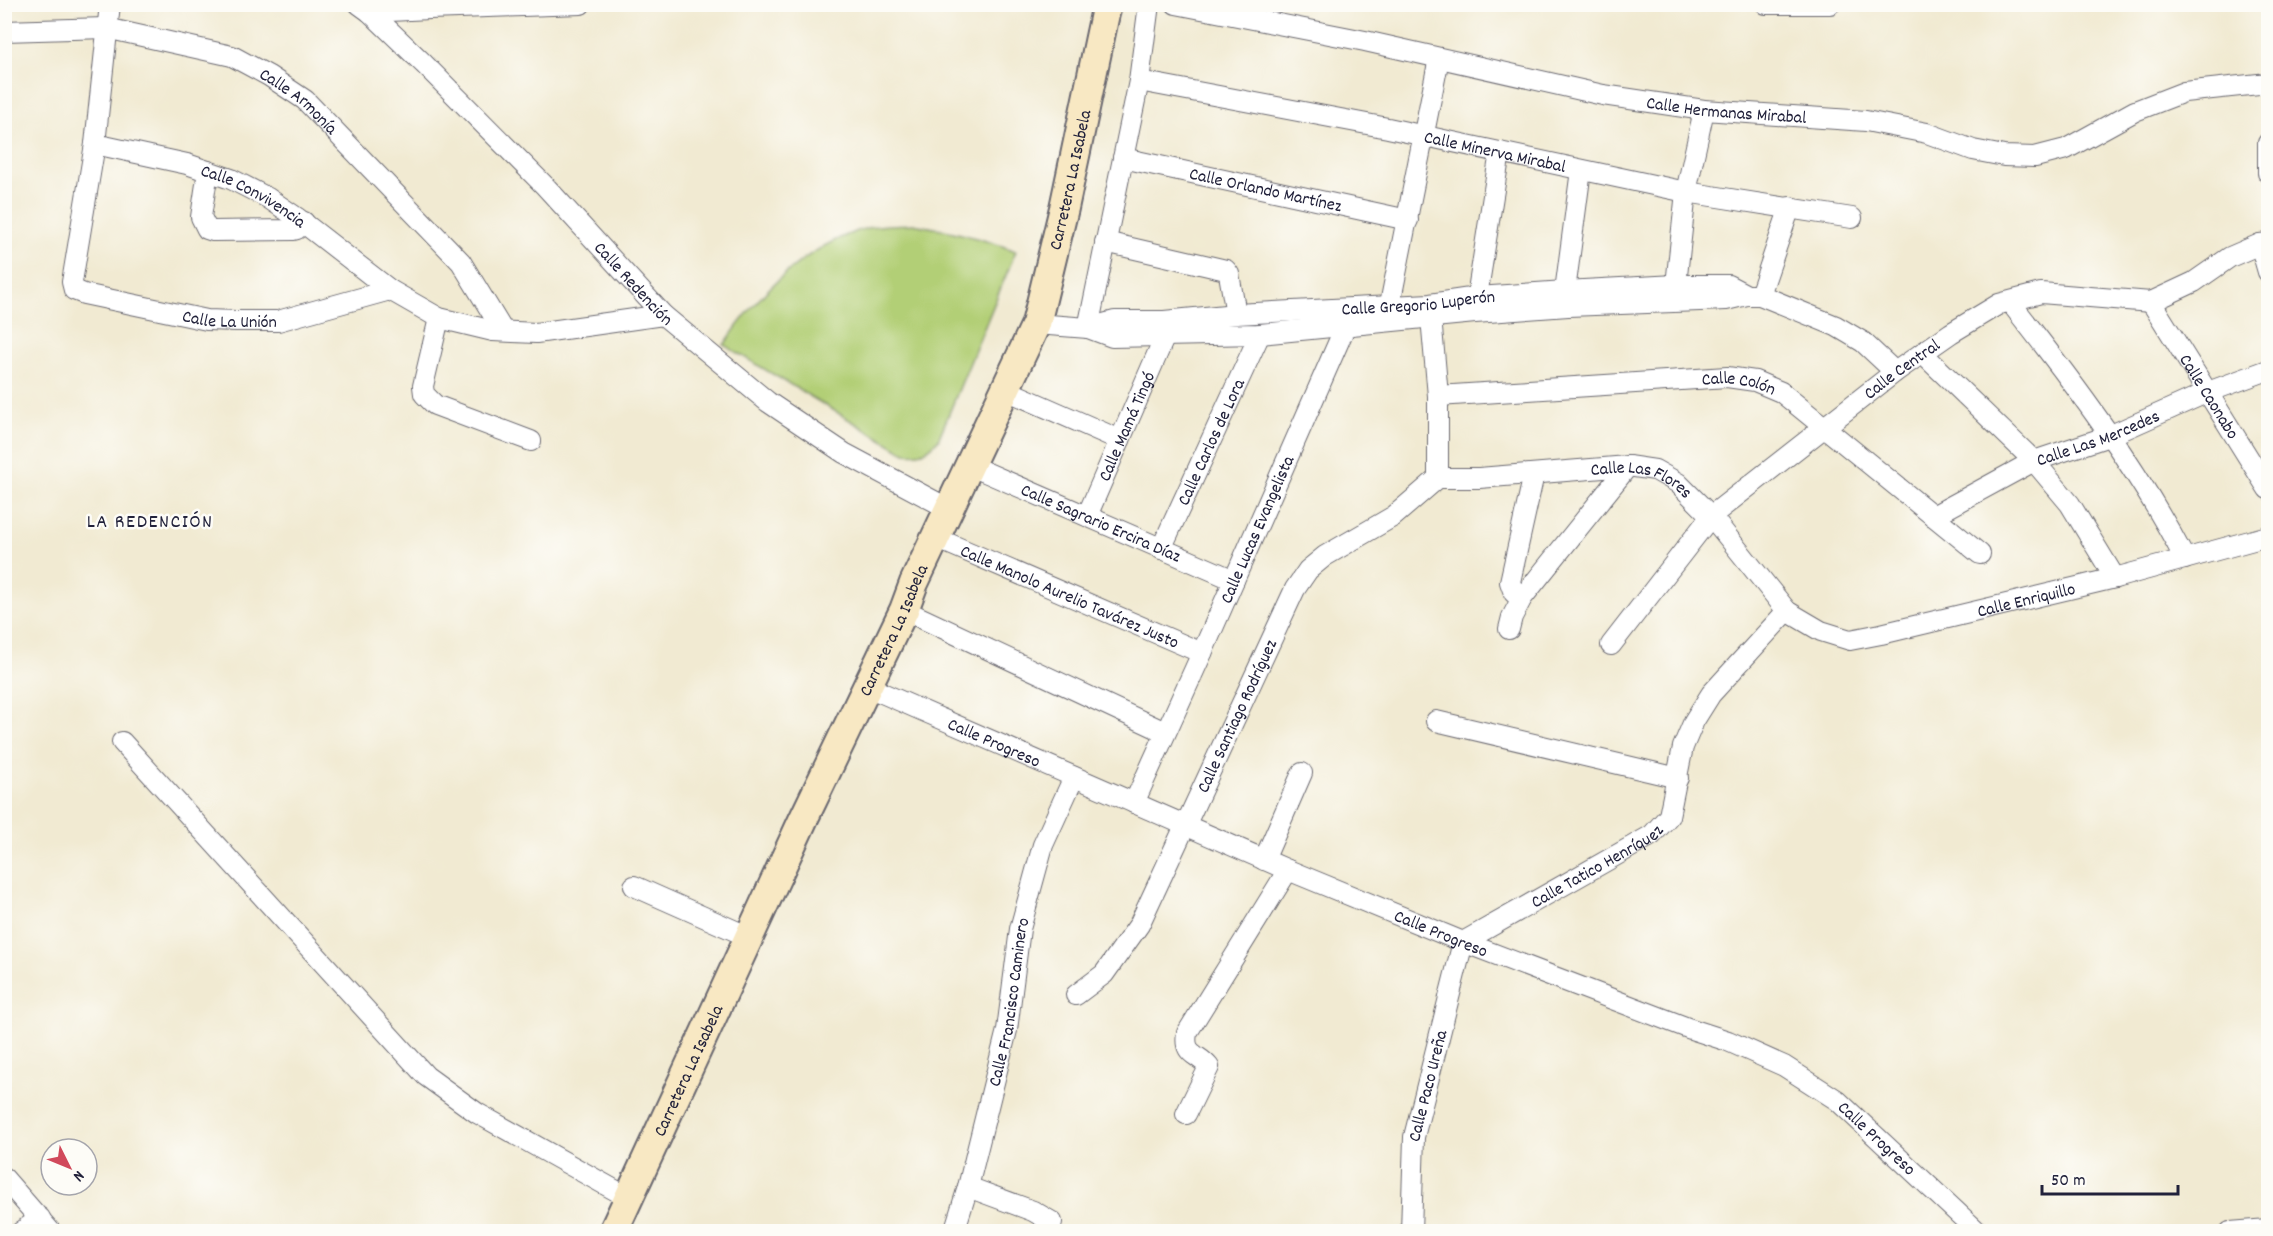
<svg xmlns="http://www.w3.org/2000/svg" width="2273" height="1236" font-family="Dekko,sans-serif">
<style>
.green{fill:#b2cf76;stroke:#6a7858;stroke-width:1.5}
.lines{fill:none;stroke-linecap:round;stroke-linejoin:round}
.minor-casing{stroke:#6a6870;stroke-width:22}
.secondary-casing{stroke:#6a6870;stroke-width:32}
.minor{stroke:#fff;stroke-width:20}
.secondary{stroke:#f8e8c3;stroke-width:28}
.labels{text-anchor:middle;stroke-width:5;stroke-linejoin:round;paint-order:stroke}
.street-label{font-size:18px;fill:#22223b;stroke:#fdfcf7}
.neighbourhood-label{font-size:20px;letter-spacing:1.5px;fill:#22223b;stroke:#fdfcf7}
</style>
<rect width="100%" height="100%" fill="#fdfcf7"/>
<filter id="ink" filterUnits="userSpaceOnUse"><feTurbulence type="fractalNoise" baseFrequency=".0167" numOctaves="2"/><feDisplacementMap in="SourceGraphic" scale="12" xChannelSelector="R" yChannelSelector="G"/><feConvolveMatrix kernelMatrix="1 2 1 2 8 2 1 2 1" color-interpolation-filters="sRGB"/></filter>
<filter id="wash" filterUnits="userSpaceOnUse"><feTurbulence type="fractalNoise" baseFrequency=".008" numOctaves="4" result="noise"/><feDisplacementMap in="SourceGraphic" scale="24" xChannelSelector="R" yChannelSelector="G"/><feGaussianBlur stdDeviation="1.35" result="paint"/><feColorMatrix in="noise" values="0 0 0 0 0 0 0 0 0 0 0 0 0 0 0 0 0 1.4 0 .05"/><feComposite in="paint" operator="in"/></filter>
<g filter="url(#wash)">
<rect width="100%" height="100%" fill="#f1ead2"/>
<path class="green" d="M 913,224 C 949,230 982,238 1016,251 L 938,440 C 927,452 921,455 905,453 L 724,345 C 759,292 805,246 867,228 C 881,224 899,225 913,224 Z"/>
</g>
<g filter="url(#ink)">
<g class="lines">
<defs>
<g id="minor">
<path id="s1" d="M 110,4 L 95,144 L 72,282 L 74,290 L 84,294 L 207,320 L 236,321 L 278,321 L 390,290"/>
<path id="s2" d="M 359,4 L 370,12 L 424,64 L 545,186 L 663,315 L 768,402 L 844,453 L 949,509"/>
<path id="s3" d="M 1176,4 L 1365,41 L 1603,95 L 1704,110 L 1866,121 L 1927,133 L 1973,150 L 2004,156 L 2035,157 L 2066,149 L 2135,111 L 2184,92 L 2268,83"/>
<path d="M 1766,4 L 1830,4"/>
<path d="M 370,12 L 429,9 L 581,4"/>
<path id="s4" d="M 4,31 L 106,28 L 232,56 L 269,76 L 305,100 L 461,262 L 503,331"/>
<path id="s5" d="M 1139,81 L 1388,128 L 1686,192 L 1852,218"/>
<path d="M 2268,143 L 2268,173"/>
<path id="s6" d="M 95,144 L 187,164 L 231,179 L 268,198 L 296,217 L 390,290 L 439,318 L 493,331 L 536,333 L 663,315"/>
<path id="s7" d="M 1123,158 L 1408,220"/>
<path d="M 208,171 L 201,217 L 207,229 L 213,231 L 293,230 L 297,229 L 304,222"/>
<path d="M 1105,242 L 1226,270 L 1229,274 L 1236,314"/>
<path d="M 2260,244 L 2268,272"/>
<path d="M 1676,285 L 1686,192 L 1704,110"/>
<path d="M 1760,295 L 1790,207"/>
<path d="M 2010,302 C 2074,383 2137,467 2185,559"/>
<path id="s8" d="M 2151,302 L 2268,489"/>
<path d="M 1390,304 L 1439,58"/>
<path d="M 1567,304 L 1565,291 L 1581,170"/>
<path d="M 1430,306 L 1438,396 L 1438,478"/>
<path d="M 1475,309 L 1500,152"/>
<path d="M 439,318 L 423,386 L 424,394 L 435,405 L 531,441"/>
<path d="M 1036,324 L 1088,328 L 1112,337 L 1260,334 L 1475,313 L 1568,306 L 1726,300 L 1747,295 L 1760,295 L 1836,326 L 1863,342 L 1895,372"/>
<path id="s9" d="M 1088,328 L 1115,321 L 1164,321 L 1236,314 L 1430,304 L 1477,297 L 1565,291 L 1676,285 L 1728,285 L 1747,295"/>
<path d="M 1088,328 L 1139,81 L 1149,4"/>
<path d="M 1922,353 L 2034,461 L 2070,504 L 2115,578"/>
<path d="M 1004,389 L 1120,440"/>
<path id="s10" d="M 1438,396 L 1727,377 L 1755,381 L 1781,392 L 1980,554"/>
<path id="s11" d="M 969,465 L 1234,580"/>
<path id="s12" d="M 1438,478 L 1479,478 L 1628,466 L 1655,470 L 1678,483 L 1711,516 L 1787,611 L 1821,631 L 1850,640 L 1881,634 L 2115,578 L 2268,536"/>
<path id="s13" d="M 1087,516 L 1165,336"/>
<path id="s14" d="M 1933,516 L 2034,461 L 2109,436 L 2208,392 L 2268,370"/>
<path id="s15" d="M 936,538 L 1202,653"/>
<path id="s16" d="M 1161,549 L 1260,334"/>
<path d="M 1522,598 L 1514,593 L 1510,582 L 1534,474"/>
<path d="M 904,610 L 1165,732"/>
<path d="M 1509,629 L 1512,617 L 1522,598 L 1628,466"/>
<path id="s17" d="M 1611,645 L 1711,516 L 1895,372 L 1951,333 L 1999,304 L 2041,293 L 2151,302 L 2194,282 L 2230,257 L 2260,244 L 2268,243"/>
<path id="s18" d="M 866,686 L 1288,870 L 1463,942 L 1688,1028 L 1728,1041 L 1784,1066 L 1837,1100 L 1978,1232"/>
<path d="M 1436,721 L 1678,778"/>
<path d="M 122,742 L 426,1076 L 477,1113 L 629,1198"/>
<path id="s19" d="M 1134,803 L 1202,653 L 1346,325"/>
<path d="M 1264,860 L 1302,773"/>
<path d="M 634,886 L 749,937"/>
<path id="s20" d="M 1076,995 L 1104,974 L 1139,925 L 1295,589 L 1308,570 L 1325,556 L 1394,516 L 1438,478"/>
<path d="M 1186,1114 L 1209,1067 C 1198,1053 1183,1056 1187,1033 L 1288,870"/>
<path d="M 4,1178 L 51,1232"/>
<path d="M 968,1187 L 1033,1211 L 1052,1222"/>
<path d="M 21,1232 L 40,1218"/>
<path id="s21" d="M 954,1232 L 968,1187 L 1007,1030 L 1020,929 L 1043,845 L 1074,777"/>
<path id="s22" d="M 1411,1232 L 1414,1137 L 1463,942 L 1652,835 L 1669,816 L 1683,747 L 1694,721 L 1711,694 L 1787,611"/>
<path d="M 2230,1232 L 2268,1229"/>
</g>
<g id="secondary">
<path id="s23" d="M 613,1232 L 803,820 L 904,610 L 914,583 L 1036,324 L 1064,208 L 1107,4"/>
</g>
</defs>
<use href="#minor" class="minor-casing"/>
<use href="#secondary" class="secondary-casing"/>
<use href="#minor" class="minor"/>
<use href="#secondary" class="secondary"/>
</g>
</g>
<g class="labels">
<g class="street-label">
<text dy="6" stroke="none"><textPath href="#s4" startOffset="312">Calle Armonía</textPath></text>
<text dy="6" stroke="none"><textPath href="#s3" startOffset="561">Calle Hermanas Mirabal</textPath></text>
<text dy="6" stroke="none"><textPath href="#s5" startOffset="363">Calle Minerva Mirabal</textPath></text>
<text dy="6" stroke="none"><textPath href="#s23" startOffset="1150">Carretera La Isabela</textPath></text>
<text dy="6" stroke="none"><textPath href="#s7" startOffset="146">Calle Orlando Martínez</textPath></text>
<text dy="6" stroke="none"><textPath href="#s6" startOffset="168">Calle Convivencia</textPath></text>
<text dy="6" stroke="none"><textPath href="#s2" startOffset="392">Calle Redención</textPath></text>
<text dy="6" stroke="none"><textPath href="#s9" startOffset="332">Calle Gregorio Luperón</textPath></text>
<text dy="6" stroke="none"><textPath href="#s1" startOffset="448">Calle La Unión</textPath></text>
<text dy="6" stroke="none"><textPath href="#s17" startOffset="404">Calle Central</textPath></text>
<text dy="6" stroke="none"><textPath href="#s10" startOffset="302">Calle Colón</textPath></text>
<text dy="6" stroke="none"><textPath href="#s8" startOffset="111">Calle Caonabo</textPath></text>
<text dy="6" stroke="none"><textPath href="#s13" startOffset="98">Calle Mamá Tingó</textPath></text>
<text dy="6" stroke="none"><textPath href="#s14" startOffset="183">Calle Las Mercedes</textPath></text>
<text dy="6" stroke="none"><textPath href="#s16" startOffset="118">Calle Carlos de Lora</textPath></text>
<text dy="6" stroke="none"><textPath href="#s12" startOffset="207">Calle Las Flores</textPath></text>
<text dy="6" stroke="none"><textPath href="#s11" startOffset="144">Calle Sagrario Ercira Díaz</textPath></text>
<text dy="6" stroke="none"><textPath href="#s19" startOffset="300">Calle Lucas Evangelista</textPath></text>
<text dy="6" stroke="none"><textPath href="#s15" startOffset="146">Calle Manolo Aurelio Tavárez Justo</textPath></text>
<text dy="6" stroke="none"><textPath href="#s12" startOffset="663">Calle Enriquillo</textPath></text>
<text dy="6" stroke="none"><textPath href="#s23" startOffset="664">Carretera La Isabela</textPath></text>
<text dy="6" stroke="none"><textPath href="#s20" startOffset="326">Calle Santiago Rodríguez</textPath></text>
<text dy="6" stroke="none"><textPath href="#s18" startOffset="140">Calle Progreso</textPath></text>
<text dy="6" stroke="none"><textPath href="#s22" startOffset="450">Calle Tatico Henríquez</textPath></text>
<text dy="6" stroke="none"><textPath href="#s18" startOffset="626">Calle Progreso</textPath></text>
<text dy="6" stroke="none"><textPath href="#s21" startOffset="237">Calle Francisco Caminero</textPath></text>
<text dy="6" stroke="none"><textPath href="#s23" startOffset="178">Carretera La Isabela</textPath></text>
<text dy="6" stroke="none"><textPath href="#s22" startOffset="148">Calle Paco Ureña</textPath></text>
<text dy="6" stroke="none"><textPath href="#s18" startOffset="1112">Calle Progreso</textPath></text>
</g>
<g class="neighbourhood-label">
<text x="150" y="527">LA REDENCIÓN</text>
</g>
</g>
<rect width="2273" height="1236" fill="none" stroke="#fdfcf7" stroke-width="24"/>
<g transform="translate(69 1167) rotate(133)"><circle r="28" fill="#fdfcf7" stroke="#a5a5ac" stroke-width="1.5"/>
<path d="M0-4.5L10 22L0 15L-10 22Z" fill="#d1495b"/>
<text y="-9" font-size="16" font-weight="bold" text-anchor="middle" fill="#22223b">N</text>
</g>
<path d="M2042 1185v9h136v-9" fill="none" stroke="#22223b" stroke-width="3"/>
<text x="2051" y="1185" font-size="18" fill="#22223b" stroke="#fdfcf7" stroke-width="4.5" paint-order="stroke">50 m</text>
</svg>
